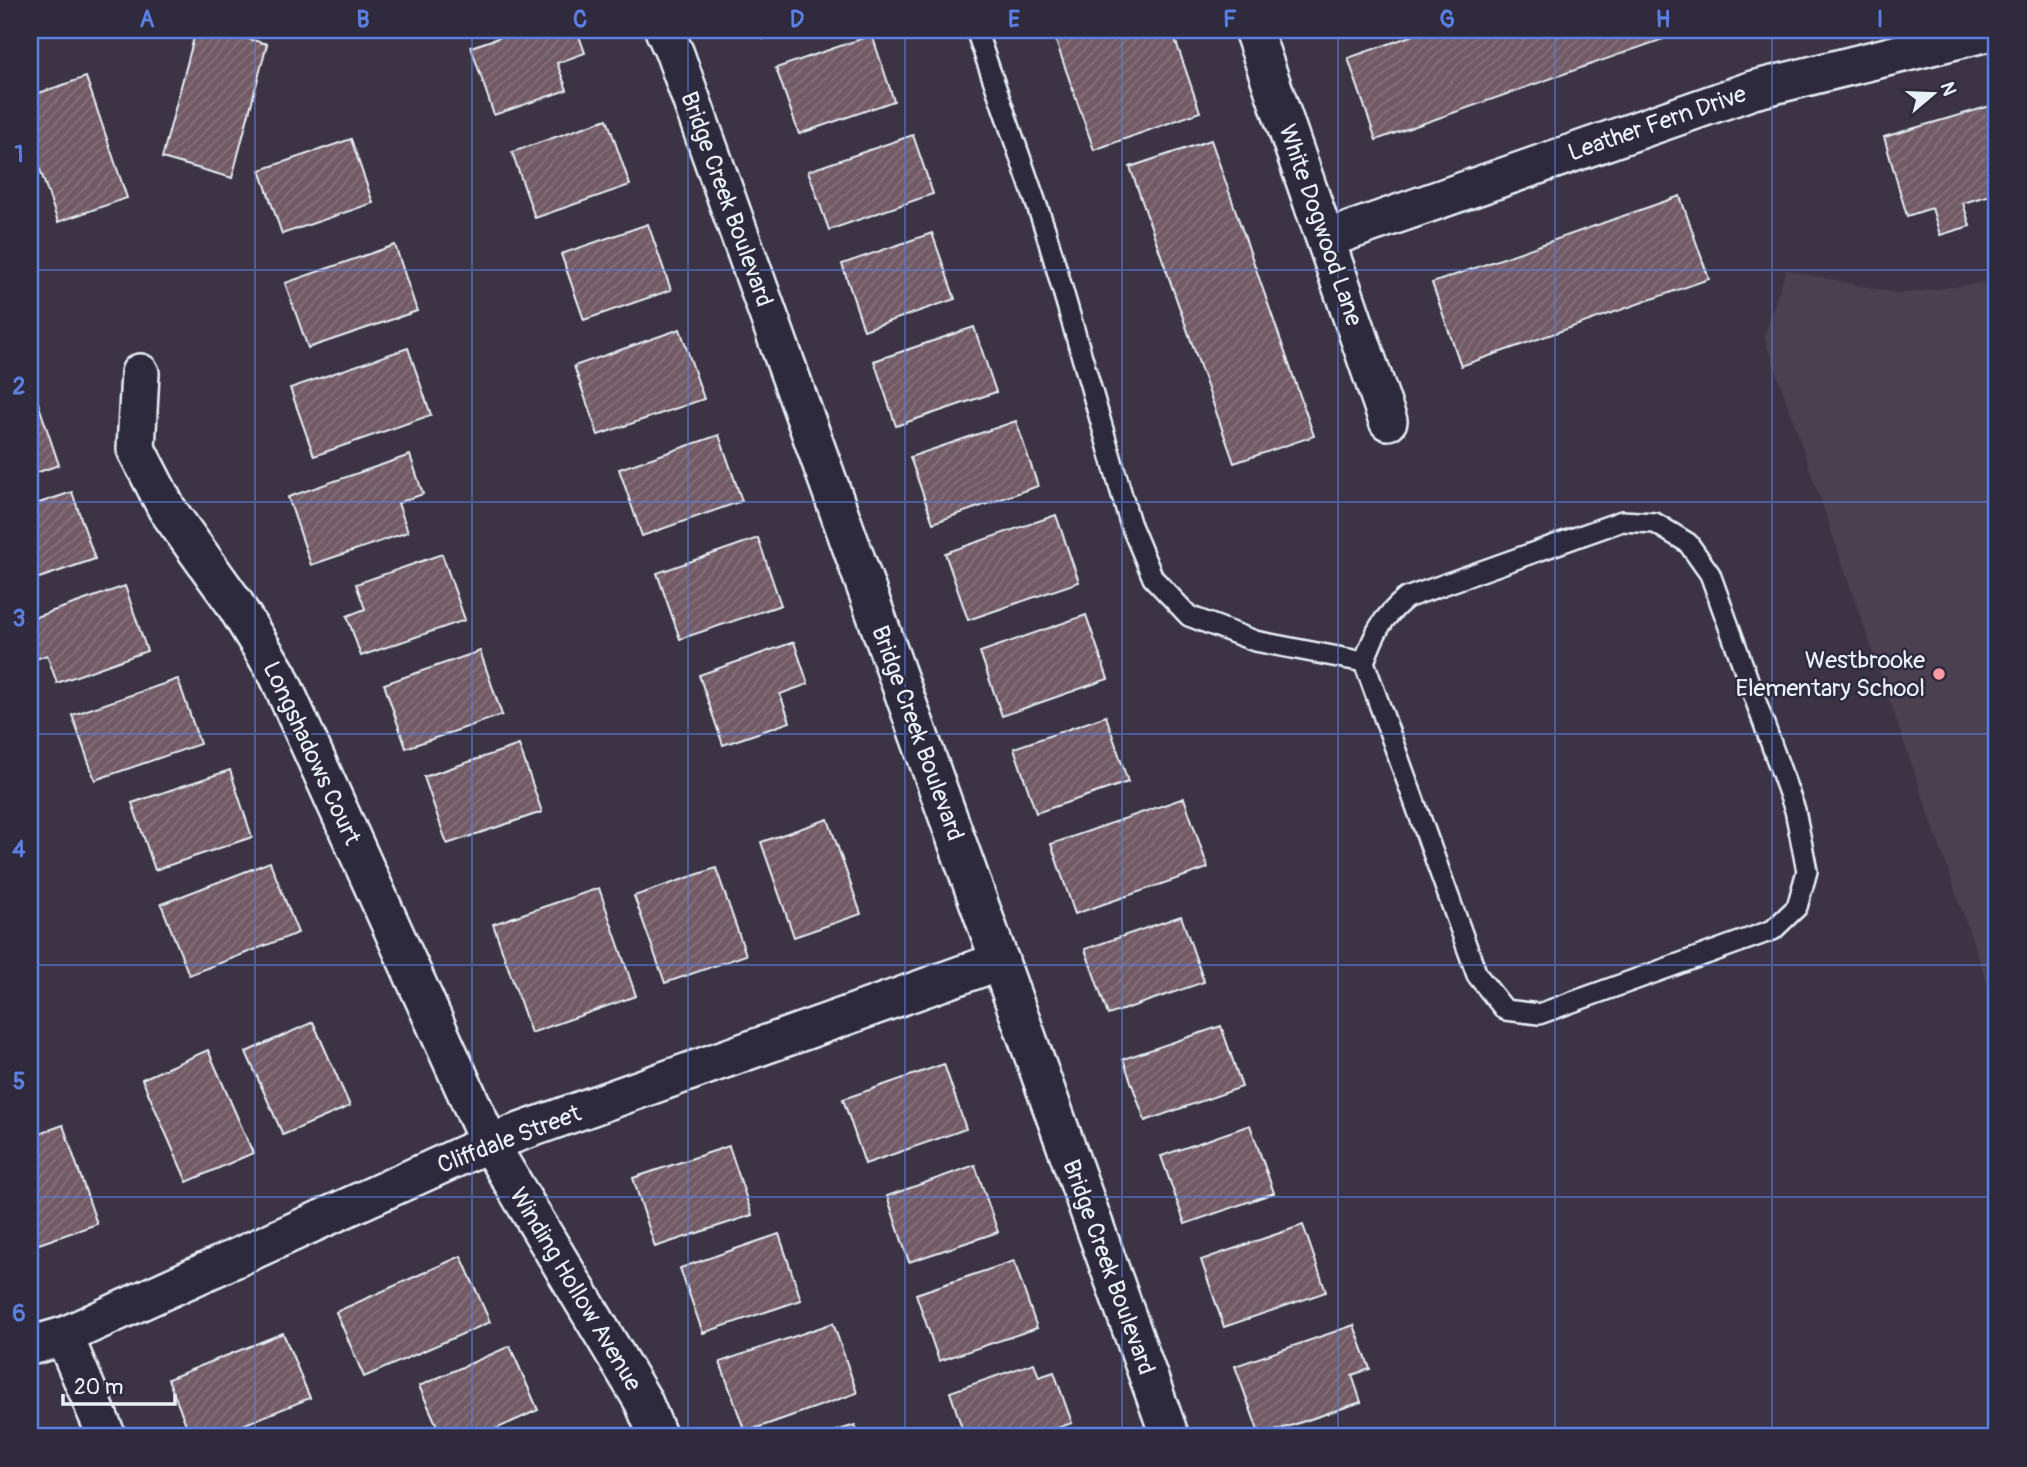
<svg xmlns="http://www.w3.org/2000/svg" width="2027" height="1467" font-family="Pangolin,sans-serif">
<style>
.built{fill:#4c3f4f}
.building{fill:url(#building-hatch);stroke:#e8f1f8;stroke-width:2}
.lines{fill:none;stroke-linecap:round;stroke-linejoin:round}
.lane-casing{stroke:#e8f1f8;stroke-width:24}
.street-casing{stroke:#e8f1f8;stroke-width:42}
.lane{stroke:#2f2a3d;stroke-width:19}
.street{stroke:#2f2a3d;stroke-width:37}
.grid{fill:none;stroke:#5a7fe2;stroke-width:2;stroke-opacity:0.55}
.poi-dot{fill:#ff9aa2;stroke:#2f2a3d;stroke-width:2.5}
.labels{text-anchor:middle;stroke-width:5;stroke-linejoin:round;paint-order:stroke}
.street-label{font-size:24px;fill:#e8f1f8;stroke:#2f2a3d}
.poi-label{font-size:24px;fill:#e8f1f8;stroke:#2f2a3d;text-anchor:end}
.neatline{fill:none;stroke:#5a7fe2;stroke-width:2.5}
.grid-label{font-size:23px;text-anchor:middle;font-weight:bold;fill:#5a7fe2}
</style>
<defs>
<pattern id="building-hatch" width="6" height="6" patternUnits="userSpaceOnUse" patternTransform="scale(1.75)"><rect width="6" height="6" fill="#725a65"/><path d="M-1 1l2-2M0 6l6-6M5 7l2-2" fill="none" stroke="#86727c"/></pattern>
</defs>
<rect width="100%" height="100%" fill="#3c3445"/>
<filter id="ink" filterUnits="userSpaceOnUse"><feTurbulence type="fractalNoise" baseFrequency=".0143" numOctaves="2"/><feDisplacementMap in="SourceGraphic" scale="14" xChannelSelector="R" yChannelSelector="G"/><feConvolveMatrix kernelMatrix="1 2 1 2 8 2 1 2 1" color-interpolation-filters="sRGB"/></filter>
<g filter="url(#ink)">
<path class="built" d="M 1786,270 L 1900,294 L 1997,281 L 1997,1012 L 1764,336 Z"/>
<g class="building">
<path d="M 196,30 L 216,30 L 267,44 L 232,178 L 162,158 Z"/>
<path d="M 522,30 L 577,30 L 585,53 L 557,63 L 567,90 L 494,115 L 471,47 Z"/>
<path d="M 760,30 L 789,30 L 763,39 Z"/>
<path d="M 1052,30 L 1172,30 L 1200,112 L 1094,150 Z"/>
<path d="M 1428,30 L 1670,30 L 1672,36 L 1376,140 L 1348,58 Z"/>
<path d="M 872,35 L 894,101 L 799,134 L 776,68 Z"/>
<path d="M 86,77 L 127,198 L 58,222 L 30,140 L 30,96 Z"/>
<path d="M 1997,104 L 1997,193 L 1963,203 L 1970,226 L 1940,235 L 1932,208 L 1907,216 L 1884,137 Z"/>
<path d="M 607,119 L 630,185 L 535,218 L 512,152 Z"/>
<path d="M 913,135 L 933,194 L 829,230 L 808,171 Z"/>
<path d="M 351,139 L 373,203 L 282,234 L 260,170 Z"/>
<path d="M 1211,140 L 1314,436 L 1234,463 L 1130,167 Z"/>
<path d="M 1680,196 L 1709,279 L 1461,366 L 1432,283 Z"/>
<path d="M 648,224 L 671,290 L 584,320 L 561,254 Z"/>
<path d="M 932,233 L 955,299 L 864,330 L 842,264 Z"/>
<path d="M 395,245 L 417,311 L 308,348 L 285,283 Z"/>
<path d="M 974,327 L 996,392 L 896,426 L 874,361 Z"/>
<path d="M 680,329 L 704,399 L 598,435 L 574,366 Z"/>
<path d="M 408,348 L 431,415 L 314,456 L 290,388 Z"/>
<path d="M 36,397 L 59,465 L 30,475 L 30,399 Z"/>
<path d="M 1016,421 L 1038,486 L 933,523 L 910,457 Z"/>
<path d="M 719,435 L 742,501 L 642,536 L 619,469 Z"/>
<path d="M 410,455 L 423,494 L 398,503 L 408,532 L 311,565 L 288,497 Z"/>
<path d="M 72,492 L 95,559 L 30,581 L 30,506 Z"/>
<path d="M 1056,515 L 1079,582 L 968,620 L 945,553 Z"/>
<path d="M 758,538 L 781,605 L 680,639 L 657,573 Z"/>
<path d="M 442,554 L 465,620 L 361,656 L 347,616 L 365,609 L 356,584 Z"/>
<path d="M 125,586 L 147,651 L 57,683 L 47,655 L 30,661 L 30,619 Z"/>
<path d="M 1086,615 L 1108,679 L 1002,716 L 980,652 Z"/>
<path d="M 794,642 L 808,684 L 780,694 L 790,722 L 723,745 L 699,675 Z"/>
<path d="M 480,651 L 502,715 L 406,748 L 384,684 Z"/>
<path d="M 178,679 L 200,744 L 95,780 L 72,715 Z"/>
<path d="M 1106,716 L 1128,782 L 1036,813 L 1014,748 Z"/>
<path d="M 519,745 L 542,812 L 447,844 L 424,777 Z"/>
<path d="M 230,770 L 252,837 L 155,870 L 132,803 Z"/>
<path d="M 1184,798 L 1208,868 L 1075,914 L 1051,844 Z"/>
<path d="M 828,819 L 861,914 L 794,937 L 761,842 Z"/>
<path d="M 270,862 L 298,933 L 189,975 L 161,904 Z"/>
<path d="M 716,868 L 746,955 L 665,983 L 634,896 Z"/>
<path d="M 599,888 L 636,996 L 531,1033 L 493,924 Z"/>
<path d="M 1181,916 L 1204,982 L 1108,1015 L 1085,949 Z"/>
<path d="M 313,1022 L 350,1106 L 283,1135 L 246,1052 Z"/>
<path d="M 1221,1026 L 1242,1087 L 1145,1121 L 1123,1059 Z"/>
<path d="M 208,1050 L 253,1153 L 187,1182 L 142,1079 Z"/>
<path d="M 944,1064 L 966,1129 L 865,1164 L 843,1099 Z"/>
<path d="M 63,1125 L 97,1224 L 30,1247 L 30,1137 Z"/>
<path d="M 1250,1125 L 1274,1193 L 1185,1224 L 1161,1156 Z"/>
<path d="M 729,1146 L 752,1215 L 655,1247 L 633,1178 Z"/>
<path d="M 975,1165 L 998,1232 L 909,1262 L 887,1196 Z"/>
<path d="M 1303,1225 L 1326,1292 L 1224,1327 L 1201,1260 Z"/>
<path d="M 779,1234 L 801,1300 L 703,1333 L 680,1268 Z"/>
<path d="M 461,1256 L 490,1322 L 364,1377 L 336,1312 Z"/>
<path d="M 1014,1261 L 1037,1328 L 939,1361 L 916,1294 Z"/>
<path d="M 833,1323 L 857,1393 L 745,1432 L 720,1362 Z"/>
<path d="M 1354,1325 L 1370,1369 L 1352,1375 L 1361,1402 L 1260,1436 L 1235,1366 Z"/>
<path d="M 283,1333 L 310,1398 L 213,1437 L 191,1437 L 168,1379 Z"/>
<path d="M 510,1346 L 538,1410 L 478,1437 L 442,1437 L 419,1386 Z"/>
<path d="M 1034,1363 L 1039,1377 L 1054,1372 L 1072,1423 L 1031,1437 L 965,1437 L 950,1392 Z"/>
<path d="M 855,1425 L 860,1437 L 818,1437 Z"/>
</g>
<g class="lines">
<defs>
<g id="lane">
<path d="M 976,30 L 1045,229 L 1130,523 L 1153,578 L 1189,616 L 1255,641 L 1364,662"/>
<path d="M 1622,521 L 1655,523 L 1688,543 L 1710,574 L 1795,810 L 1807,871 L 1797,907 L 1773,930 L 1539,1014 L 1505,1010 L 1477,975 L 1364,662 C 1375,632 1381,619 1406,598 Z"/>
</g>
<g id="street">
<path d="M 664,30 L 675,54 L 1170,1437"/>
<path d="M 1253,30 L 1388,421"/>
<path d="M 1326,239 L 1753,90 L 1996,30"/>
<path d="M 140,373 L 136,449 L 167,509 L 233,601 L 278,675 L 489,1143 L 643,1401 L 658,1437"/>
<path d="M 64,1336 L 107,1437"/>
<path d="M 30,1346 L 64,1336 L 489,1143 L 1000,961"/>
</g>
</defs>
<use href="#lane" class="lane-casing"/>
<use href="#street" class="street-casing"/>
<use href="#lane" class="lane"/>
<use href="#street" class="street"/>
</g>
</g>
<path class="grid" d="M 255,30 L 255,1437M 472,30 L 472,1437M 688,30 L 688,1437M 905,30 L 905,1437M 1122,30 L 1122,1437M 1338,30 L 1338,1437M 1555,30 L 1555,1437M 1772,30 L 1772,1437M 30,270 L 1997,270M 30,502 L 1997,502M 30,734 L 1997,734M 30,965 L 1997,965M 30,1197 L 1997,1197"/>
<circle class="poi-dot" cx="1939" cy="674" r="7"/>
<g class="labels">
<g class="street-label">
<text transform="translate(1657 123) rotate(-19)" y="8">Leather Fern Drive</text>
<text transform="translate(727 199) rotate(70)" y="8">Bridge Creek Boulevard</text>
<text transform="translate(1321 225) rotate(71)" y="8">White Dogwood Lane</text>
<text transform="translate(918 733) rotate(70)" y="8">Bridge Creek Boulevard</text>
<text transform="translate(312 753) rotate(65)" y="8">Longshadows Court</text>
<text transform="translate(509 1139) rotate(-21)" y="8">Cliffdale Street</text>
<text transform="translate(1109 1267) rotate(70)" y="8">Bridge Creek Boulevard</text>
<text transform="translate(576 1289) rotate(59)" y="8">Winding Hollow Avenue</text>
</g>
<g class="poi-label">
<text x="1925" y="668">Westbrooke<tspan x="1925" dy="28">Elementary School</tspan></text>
</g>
</g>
<rect width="2027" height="1467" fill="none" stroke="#2f2a3d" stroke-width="77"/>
<g transform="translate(1933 94) rotate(71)" stroke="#2f2a3d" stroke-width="5" paint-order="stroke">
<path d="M0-5L12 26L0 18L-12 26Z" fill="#e8f1f8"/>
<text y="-10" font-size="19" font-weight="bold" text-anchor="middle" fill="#e8f1f8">N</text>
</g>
<path d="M63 1394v10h112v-10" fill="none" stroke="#e8f1f8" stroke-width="3.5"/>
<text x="74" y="1394" font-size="21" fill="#e8f1f8" stroke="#2f2a3d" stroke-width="5" paint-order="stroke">20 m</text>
<rect x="38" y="38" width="1950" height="1390" class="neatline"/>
<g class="grid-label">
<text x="147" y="27">A</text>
<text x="363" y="27">B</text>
<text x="580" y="27">C</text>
<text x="797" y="27">D</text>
<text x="1014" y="27">E</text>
<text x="1230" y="27">F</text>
<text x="1447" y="27">G</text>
<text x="1663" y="27">H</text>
<text x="1880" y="27">I</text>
<text x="19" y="162">1</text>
<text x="19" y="394">2</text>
<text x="19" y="626">3</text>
<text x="19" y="857">4</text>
<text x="19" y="1089">5</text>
<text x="19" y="1321">6</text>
</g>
</svg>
